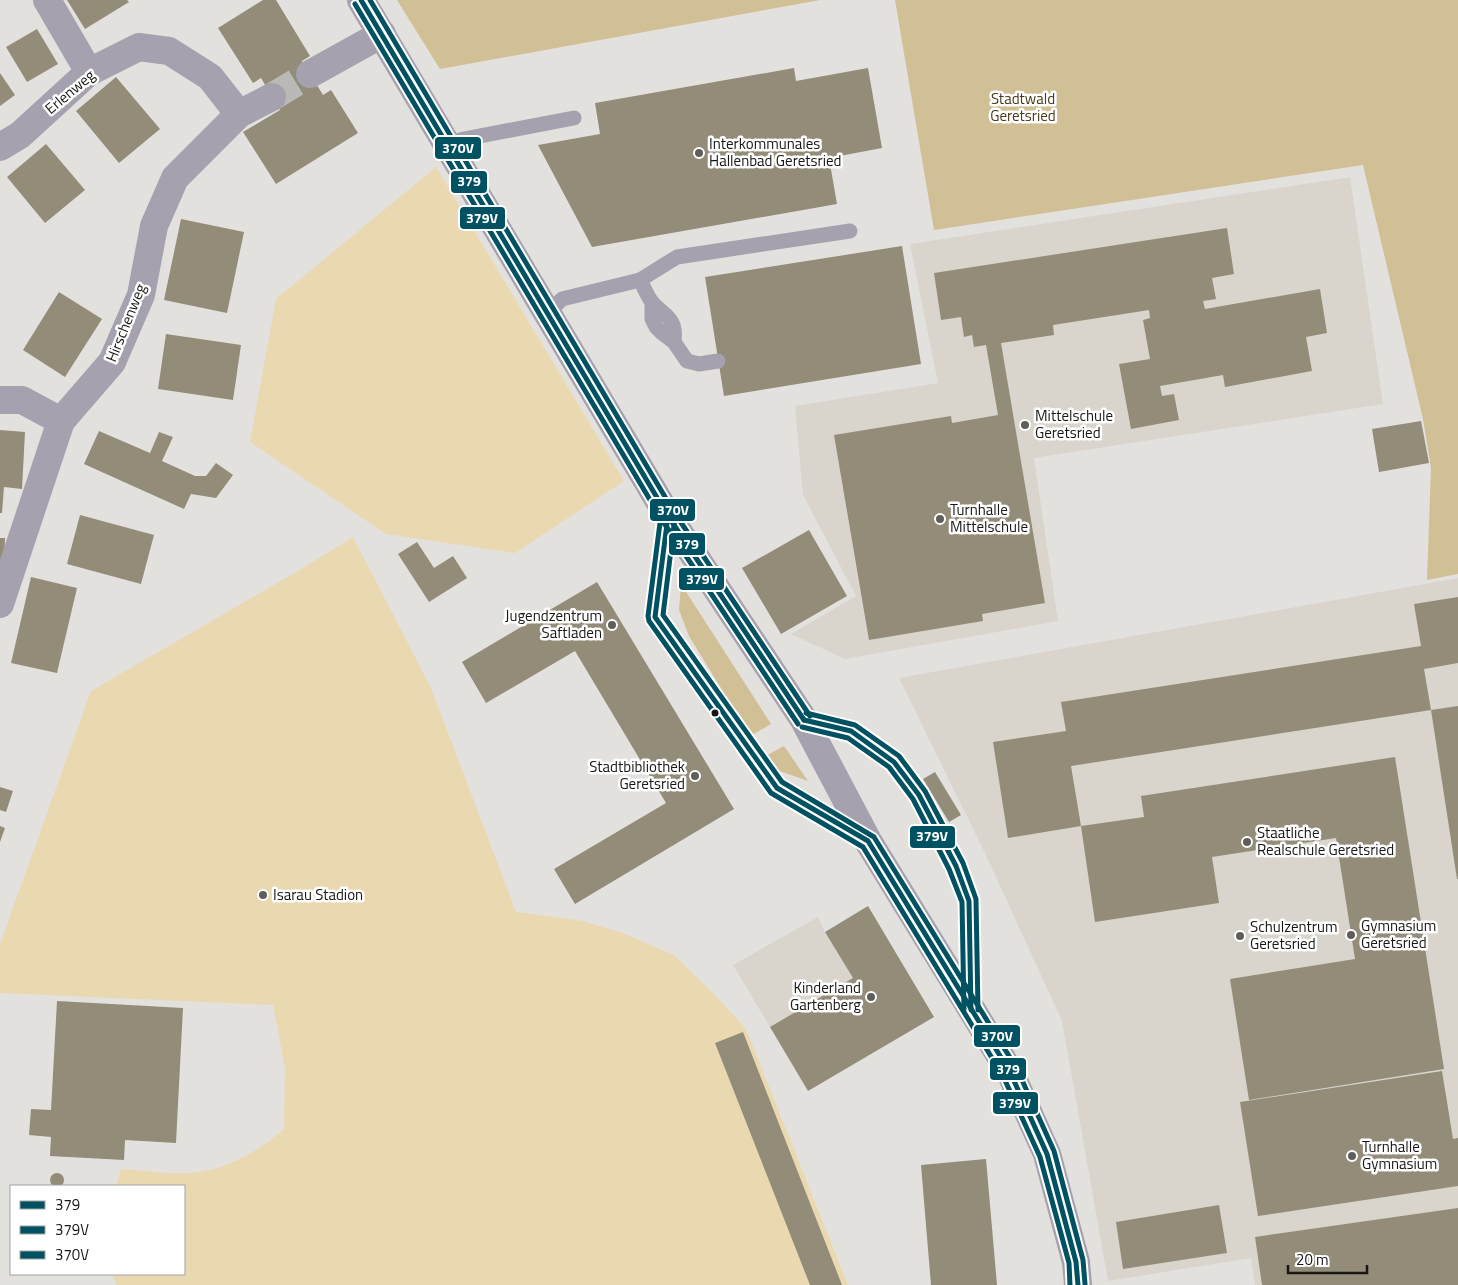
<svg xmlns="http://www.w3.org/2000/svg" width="1458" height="1285" font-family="'Titillium Web',sans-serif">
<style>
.built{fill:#d9d5cc}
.green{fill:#ead8b0}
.forest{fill:#d1bf95}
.building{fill:#938c79}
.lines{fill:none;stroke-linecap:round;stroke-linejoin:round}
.minor-tunnel{stroke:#bab9b6;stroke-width:28;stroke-dasharray:28 14;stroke-linecap:butt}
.service{stroke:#a5a1af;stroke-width:15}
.minor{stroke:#a5a1af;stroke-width:28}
.tertiary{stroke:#a5a1af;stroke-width:28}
.bus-1-casing{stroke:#fff;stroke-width:9}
.bus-2-casing{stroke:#fff;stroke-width:9}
.bus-3-casing{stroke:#fff;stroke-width:9}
.bus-1{stroke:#005262;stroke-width:5}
.bus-2{stroke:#005262;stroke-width:5}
.bus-3{stroke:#005262;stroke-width:5}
.poi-dot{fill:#5f5e5b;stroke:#fff;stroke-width:2}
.bus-dot{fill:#181715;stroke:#fff;stroke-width:2}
.labels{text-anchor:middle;stroke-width:5;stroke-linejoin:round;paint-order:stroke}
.street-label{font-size:15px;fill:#181715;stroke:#fff}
.park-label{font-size:15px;fill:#493b1a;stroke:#fff}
.poi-label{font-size:15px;fill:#181715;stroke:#fff;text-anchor:start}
.line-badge{stroke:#fff;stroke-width:2}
.badge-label{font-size:14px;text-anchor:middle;font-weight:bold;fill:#fff}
</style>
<rect width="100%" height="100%" fill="#e3e1de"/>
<g class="built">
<path d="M 1350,177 L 1383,404 L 1034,458 L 1058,621 L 845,659 L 791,634 L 856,596 L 803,495 L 795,406 L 938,383 L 910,244 Z"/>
<path d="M 1458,578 L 1458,1285 L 1255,1285 L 1251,1258 L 1108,1281 L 1062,1021 L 984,851 L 899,678 Z"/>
<path d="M 818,917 L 825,932 L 853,978 L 770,1027 L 733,965 Z"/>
</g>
<g class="green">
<path d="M 436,167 L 624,481 L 515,553 L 386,534 L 250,442 L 276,299 Z"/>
<path d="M 353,537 L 431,688 L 516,912 L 583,921 L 625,934 L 674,955 L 714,994 L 746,1029 L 848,1285 L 117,1285 L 112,1274 L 184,1274 L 184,1186 L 116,1186 L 121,1169 C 144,1170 176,1176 199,1172 C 232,1167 259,1150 284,1129 L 285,1067 L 273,1005 L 0,993 L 0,944 L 91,691 L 298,571 Z"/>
</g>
<g class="forest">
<path d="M 397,0 L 820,0 L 440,69 Z"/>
<path d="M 895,0 L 1458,0 L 1458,574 L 1427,580 L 1431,468 L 1423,419 L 1363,165 L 934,230 Z"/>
<path d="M 681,584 L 771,724 L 750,736 L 689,636 L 679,610 Z"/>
<path d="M 784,746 L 808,781 L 771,768 L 762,758 Z"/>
</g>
<g class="building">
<path d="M 67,0 L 127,0 L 129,2 L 85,29 Z"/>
<path d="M 263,0 L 276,0 L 310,56 L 302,61 L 323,95 L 331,90 L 358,133 L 276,184 L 243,132 L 280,110 L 261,78 L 253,83 L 218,28 Z"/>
<path d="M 37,29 L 58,64 L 27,82 L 6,47 Z"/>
<path d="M 794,68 L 796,81 L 868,68 L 882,148 L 829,158 L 837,204 L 592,247 L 538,145 L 600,134 L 595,103 Z"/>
<path d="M 0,73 L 15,95 L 0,106 Z"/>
<path d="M 116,77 L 160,129 L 119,163 L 76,111 Z"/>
<path d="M 46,144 L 85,190 L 45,223 L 7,177 Z"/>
<path d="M 181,219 L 244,232 L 227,313 L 164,300 Z"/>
<path d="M 1227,228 L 1234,274 L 1212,278 L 1216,299 L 1203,301 L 1205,309 L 1320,289 L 1327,333 L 1306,337 L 1312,371 L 1225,387 L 1223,375 L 1160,386 L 1162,396 L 1174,394 L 1179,420 L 1131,429 L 1119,364 L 1150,359 L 1143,320 L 1150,318 L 1149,310 L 1053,325 L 1054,335 L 1001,343 L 1045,603 L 982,614 L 983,621 L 869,640 L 834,435 L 951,416 L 952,423 L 998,415 L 986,345 L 974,347 L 972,335 L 964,337 L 961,317 L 941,320 L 934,273 Z"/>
<path d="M 902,246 L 921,364 L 724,396 L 705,277 Z"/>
<path d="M 59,292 L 102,319 L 65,377 L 23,350 Z"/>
<path d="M 166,334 L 241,345 L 233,400 L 158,389 Z"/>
<path d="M 1421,421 L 1429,463 L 1379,472 L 1372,429 Z"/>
<path d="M 0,430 L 25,432 L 22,489 L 4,487 L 2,513 L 0,513 Z"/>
<path d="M 99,431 L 150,453 L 159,432 L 173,437 L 162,461 L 195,476 L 206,476 L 216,463 L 233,475 L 216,498 L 191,494 L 184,509 L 84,464 Z"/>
<path d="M 80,515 L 154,535 L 141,584 L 67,564 Z"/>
<path d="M 809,530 L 847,596 L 781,634 L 742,568 Z"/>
<path d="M 0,538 L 5,538 L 4,565 L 0,565 Z"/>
<path d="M 417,542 L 434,568 L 453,556 L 467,578 L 429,602 L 398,554 Z"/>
<path d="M 31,577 L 77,588 L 57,673 L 11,663 Z"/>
<path d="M 597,582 L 734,809 L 575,904 L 554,869 L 666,803 L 575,651 L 486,703 L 462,662 Z"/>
<path d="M 1458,597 L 1458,663 L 1424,669 L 1431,710 L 1071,766 L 1081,826 L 1008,838 L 993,742 L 1066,731 L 1061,702 L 1421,646 L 1414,604 Z"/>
<path d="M 1458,706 L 1458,879 L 1457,879 L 1431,710 Z"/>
<path d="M 1395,757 L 1444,1069 L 1249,1100 L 1230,979 L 1355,959 L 1336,838 L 1212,857 L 1219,903 L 1095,922 L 1081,826 L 1144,817 L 1141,796 Z"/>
<path d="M 935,772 L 961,815 L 949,822 L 923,779 Z"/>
<path d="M 0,787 L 13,791 L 6,812 L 0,810 Z"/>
<path d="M 0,826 L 5,828 L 0,842 Z"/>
<path d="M 868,906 L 934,1017 L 808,1091 L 770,1027 L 853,978 L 825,932 Z"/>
<path d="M 57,1001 L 183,1008 L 176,1143 L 125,1140 L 124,1160 L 50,1156 L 51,1137 L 29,1135 L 31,1109 L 51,1110 Z"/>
<path d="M 743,1032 L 842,1285 L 810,1285 L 715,1043 Z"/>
<path d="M 1442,1071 L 1453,1139 L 1458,1138 L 1458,1186 L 1258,1216 L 1240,1102 Z"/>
<path d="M 986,1159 L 997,1285 L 931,1285 L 921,1165 Z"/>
<circle cx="57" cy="1180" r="7"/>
<path d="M 1219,1205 L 1227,1253 L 1123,1269 L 1116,1222 Z"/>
<path d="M 1458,1208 L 1458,1285 L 1262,1285 L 1255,1237 Z"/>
</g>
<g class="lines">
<path class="minor-tunnel" d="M 272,97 L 310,74"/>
<g class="service">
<path d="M 447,144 L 464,139 L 574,118"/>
<path d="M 640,280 L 677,257 L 850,231"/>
<path d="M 652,302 L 652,319 L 656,327 L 661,332 L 674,342 L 687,361 L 699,364 L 718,361"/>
<path d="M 548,313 L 562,299 L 640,280 C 644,287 647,296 652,302 C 665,317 677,317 674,342"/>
<path d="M 668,518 L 655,617 L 777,788 L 863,838"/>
<path d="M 804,720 L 851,731 L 894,762 L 919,795 L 956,866 L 969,901 L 971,1001"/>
</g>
<g class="minor">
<path d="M 47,0 L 89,72"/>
<path d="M 310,74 L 382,34"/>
<path d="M 0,147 L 20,135 L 89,72 L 139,47 L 169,51 L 210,77 L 239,114"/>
<path d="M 0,400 L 22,400 L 61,421"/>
<path d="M 0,604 L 61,421 L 112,362 L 141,295 L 154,226 L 175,178 L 239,114 L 272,97"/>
</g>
<path class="tertiary" d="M 361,0 L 668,516 L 804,720 L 868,841 L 1010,1072 L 1047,1154 L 1076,1262 L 1078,1285"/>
<defs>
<g id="bus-1">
<path d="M 361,0 L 668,516 L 804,720"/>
<path d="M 668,516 L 655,617 L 777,788 L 868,841 L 1010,1072 L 1047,1154 L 1076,1262 L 1078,1285"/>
<path d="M 804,720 L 851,731 L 894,762 L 919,795 L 956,866 L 969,901 L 971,1010"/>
</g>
<g id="bus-2">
<path d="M 355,4 L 662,520 L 798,724"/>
<path d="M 661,515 L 648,616 L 649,621 L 771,793 L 863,847 L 1003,1076 L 1040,1157 L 1069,1263 L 1070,1285"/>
<path d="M 802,727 L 848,738 L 889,767 L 913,799 L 949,869 L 962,902 L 964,1010"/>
</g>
<g id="bus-3">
<path d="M 370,0 L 674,512 L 810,716"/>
<path d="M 675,517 L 663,615 L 782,782 L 874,837 L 1017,1069 L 1054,1151 L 1083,1260 L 1085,1284"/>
<path d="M 806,713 L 855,725 L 899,756 L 925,791 L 963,863 L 976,899 L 978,1010"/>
</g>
</defs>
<use href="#bus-1" class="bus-1-casing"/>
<use href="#bus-2" class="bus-2-casing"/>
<use href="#bus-3" class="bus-3-casing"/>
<use href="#bus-1" class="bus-1"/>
<use href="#bus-2" class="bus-2"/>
<use href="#bus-3" class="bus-3"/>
</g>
<g class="poi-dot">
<circle cx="699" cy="153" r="5"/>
<circle cx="1025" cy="425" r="5"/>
<circle cx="940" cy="519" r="5"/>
<circle cx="612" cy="625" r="5"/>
<circle cx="695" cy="776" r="5"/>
<circle cx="1247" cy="842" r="5"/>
<circle cx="263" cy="895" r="5"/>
<circle cx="1351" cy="935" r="5"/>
<circle cx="1240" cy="936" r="5"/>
<circle cx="871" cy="997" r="5"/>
<circle cx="1352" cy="1156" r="5"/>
</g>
<circle class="bus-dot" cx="715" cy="713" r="4.5"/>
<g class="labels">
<g class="street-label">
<text transform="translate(70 92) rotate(-40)" y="5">Erlenweg</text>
<text transform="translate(126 323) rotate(-68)" y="5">Hirschenweg</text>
</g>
<g class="park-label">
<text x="1023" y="104">Stadtwald<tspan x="1023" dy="17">Geretsried</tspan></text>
</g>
<g class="poi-label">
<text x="709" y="149">Interkommunales<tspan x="709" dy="17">Hallenbad Geretsried</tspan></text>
<text x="1035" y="421">Mittelschule<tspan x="1035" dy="17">Geretsried</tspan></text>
<text x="950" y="515">Turnhalle<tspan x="950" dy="17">Mittelschule</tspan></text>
<text x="602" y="621" text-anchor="end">Jugendzentrum<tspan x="602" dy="17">Saftladen</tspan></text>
<text x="685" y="772" text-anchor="end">Stadtbibliothek<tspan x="685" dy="17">Geretsried</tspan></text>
<text x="1257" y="838">Staatliche<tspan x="1257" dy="17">Realschule Geretsried</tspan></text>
<text x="273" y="900">Isarau Stadion</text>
<text x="1361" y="931">Gymnasium<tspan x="1361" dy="17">Geretsried</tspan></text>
<text x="1250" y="932">Schulzentrum<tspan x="1250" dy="17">Geretsried</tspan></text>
<text x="861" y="993" text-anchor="end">Kinderland<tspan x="861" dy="17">Gartenberg</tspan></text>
<text x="1362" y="1152">Turnhalle<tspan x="1362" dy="17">Gymnasium</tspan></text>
</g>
</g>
<g class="line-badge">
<rect x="434" y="136" width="48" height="24" rx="5" fill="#005262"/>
<rect x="450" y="170" width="38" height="24" rx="5" fill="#005262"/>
<rect x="459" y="206" width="47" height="24" rx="5" fill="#005262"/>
<rect x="649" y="498" width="47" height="24" rx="5" fill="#005262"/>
<rect x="668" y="532" width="38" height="24" rx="5" fill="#005262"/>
<rect x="678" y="567" width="47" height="24" rx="5" fill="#005262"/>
<rect x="909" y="825" width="47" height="24" rx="5" fill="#005262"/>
<rect x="973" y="1024" width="48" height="24" rx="5" fill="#005262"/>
<rect x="989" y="1057" width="38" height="24" rx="5" fill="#005262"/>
<rect x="992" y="1091" width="47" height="24" rx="5" fill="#005262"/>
</g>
<g class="badge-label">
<text x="458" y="153">370V</text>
<text x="469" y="186">379</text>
<text x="482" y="223">379V</text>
<text x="673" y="515">370V</text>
<text x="687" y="549">379</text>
<text x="702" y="584">379V</text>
<text x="932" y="841">379V</text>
<text x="997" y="1041">370V</text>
<text x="1008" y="1074">379</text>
<text x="1015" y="1108">379V</text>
</g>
<rect x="10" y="1185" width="175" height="90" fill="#ffffff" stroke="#a3a2a1"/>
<rect x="20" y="1201" width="25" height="8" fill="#005262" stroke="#a3a2a1"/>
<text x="55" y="1210" font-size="15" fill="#181715">379</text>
<rect x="20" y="1226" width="25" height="8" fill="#005262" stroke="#a3a2a1"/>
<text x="55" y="1235" font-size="15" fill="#181715">379V</text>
<rect x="20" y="1251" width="25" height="8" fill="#005262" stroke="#a3a2a1"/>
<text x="55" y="1260" font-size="15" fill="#181715">370V</text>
<path d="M1288 1265v8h79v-8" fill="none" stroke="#181715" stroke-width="2.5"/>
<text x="1296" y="1265" font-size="15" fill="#181715" stroke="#ffffff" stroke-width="4" paint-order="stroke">20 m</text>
</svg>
